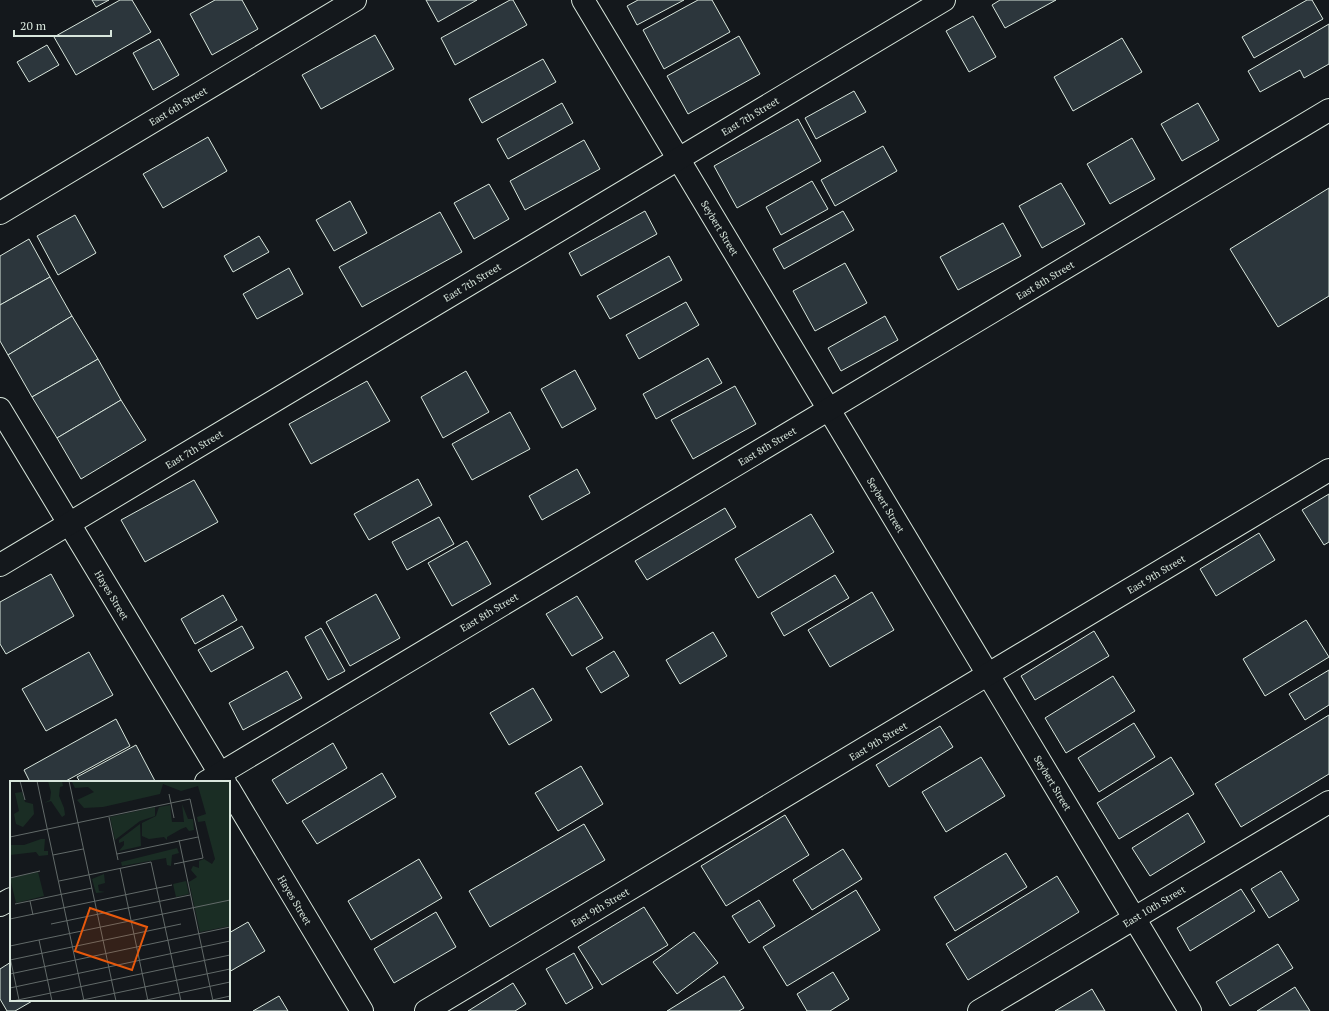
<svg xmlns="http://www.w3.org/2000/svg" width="1329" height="1011" font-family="'PT Serif',serif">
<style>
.building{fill:#2c363c;stroke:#d8e6dc}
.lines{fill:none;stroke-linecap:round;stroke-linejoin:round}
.minor-casing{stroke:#d8e6dc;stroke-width:24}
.minor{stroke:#14181c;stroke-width:22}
.labels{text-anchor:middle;stroke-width:3;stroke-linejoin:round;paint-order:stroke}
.street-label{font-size:10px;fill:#d8e6dc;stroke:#14181c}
.inset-road{fill:none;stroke:#626a69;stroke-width:1}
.view{fill:#e8590c;fill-opacity:0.15;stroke:#e8590c;stroke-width:2}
.inset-edge{fill:none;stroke:#d8e6dc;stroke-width:2}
</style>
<rect width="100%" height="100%" fill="#14181c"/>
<g class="building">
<path d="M 92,0 L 109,0 L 96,7 Z"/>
<path d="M 120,0 L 132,0 L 151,32 L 76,75 L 54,37 Z"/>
<path d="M 215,0 L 242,0 L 258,29 L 212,55 L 190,14 Z"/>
<path d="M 426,0 L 477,0 L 438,22 Z"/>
<path d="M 510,0 L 513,0 L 527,25 L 455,65 L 441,38 Z"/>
<path d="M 638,0 L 684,0 L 637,25 L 627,6 Z"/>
<path d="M 698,0 L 712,0 L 730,32 L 664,69 L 643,30 Z"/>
<path d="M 1000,0 L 1056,0 L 1005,28 L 992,5 Z"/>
<path d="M 1307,0 L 1312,0 L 1323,19 L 1254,58 L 1242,37 Z"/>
<path d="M 973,16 L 996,57 L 969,72 L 946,31 Z"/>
<path d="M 1329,24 L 1329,64 L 1304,78 L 1300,70 L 1260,92 L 1248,71 Z"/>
<path d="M 375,35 L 394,69 L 321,109 L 302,75 Z"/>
<path d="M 739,36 L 760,74 L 688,114 L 667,76 Z"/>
<path d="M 1122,38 L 1142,72 L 1073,111 L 1054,77 Z"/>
<path d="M 159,39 L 179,75 L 153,90 L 133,53 Z"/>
<path d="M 47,45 L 59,65 L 29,82 L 17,62 Z"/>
<path d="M 543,59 L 556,82 L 482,123 L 469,99 Z"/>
<path d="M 854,91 L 866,112 L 816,139 L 805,118 Z"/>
<path d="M 562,103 L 573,123 L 508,159 L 497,139 Z"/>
<path d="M 1198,103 L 1219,140 L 1182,161 L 1161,124 Z"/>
<path d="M 798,119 L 821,161 L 737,208 L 714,166 Z"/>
<path d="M 208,137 L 227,171 L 163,208 L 143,174 Z"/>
<path d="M 1132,138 L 1155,179 L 1110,204 L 1087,164 Z"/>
<path d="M 584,140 L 600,169 L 525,210 L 510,181 Z"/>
<path d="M 883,146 L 897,171 L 835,206 L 821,180 Z"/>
<path d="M 812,181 L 828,209 L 781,235 L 766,207 Z"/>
<path d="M 1061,183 L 1085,224 L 1042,248 L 1019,206 Z"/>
<path d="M 489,184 L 509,219 L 474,239 L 454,203 Z"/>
<path d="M 1329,188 L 1329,296 L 1278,327 L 1230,249 Z"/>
<path d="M 350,201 L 367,233 L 334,251 L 316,220 Z"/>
<path d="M 645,211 L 657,234 L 581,276 L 569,253 Z"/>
<path d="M 843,211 L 854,230 L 784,269 L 773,249 Z"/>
<path d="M 440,212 L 462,252 L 362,307 L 339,267 Z"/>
<path d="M 75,215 L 96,253 L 58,275 L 37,236 Z"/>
<path d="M 1003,223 L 1021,256 L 958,290 L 940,257 Z"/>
<path d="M 259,236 L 269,252 L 233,272 L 224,256 Z"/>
<path d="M 29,239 L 50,277 L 0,305 L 0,256 Z"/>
<path d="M 669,256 L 682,280 L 610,319 L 597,296 Z"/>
<path d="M 845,263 L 867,303 L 815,331 L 793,291 Z"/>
<path d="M 289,268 L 303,294 L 257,319 L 243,294 Z"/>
<path d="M 50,277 L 72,316 L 8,355 L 0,341 L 0,305 Z"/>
<path d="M 686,302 L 699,325 L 639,359 L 626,335 Z"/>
<path d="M 72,316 L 98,359 L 32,397 L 8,355 Z"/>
<path d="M 885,316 L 898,340 L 841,371 L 828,348 Z"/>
<path d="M 708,358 L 722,383 L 656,419 L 643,394 Z"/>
<path d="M 98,359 L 121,400 L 57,438 L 32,397 Z"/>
<path d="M 575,370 L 596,409 L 562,428 L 541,389 Z"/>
<path d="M 466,371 L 489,412 L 443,438 L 421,397 Z"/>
<path d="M 367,381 L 390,421 L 311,464 L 289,424 Z"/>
<path d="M 735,386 L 756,424 L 693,459 L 671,420 Z"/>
<path d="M 121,400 L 146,440 L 81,479 L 57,438 Z"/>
<path d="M 510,412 L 530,449 L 472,480 L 452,444 Z"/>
<path d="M 577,469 L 590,493 L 542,520 L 529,496 Z"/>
<path d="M 418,479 L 432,505 L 369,540 L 354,514 Z"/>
<path d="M 194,480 L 218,522 L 145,562 L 121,520 Z"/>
<path d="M 1329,494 L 1329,542 L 1324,545 L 1302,510 Z"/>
<path d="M 725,508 L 736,527 L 647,580 L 635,561 Z"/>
<path d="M 811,514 L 834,552 L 758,598 L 735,559 Z"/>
<path d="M 439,517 L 454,544 L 407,570 L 392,542 Z"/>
<path d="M 1259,533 L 1275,560 L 1216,596 L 1200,569 Z"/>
<path d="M 467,541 L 491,584 L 452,606 L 428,563 Z"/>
<path d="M 51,574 L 74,616 L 6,654 L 0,644 L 0,602 Z"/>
<path d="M 835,575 L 849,598 L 784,636 L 771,613 Z"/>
<path d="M 872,592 L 894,630 L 830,667 L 808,630 Z"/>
<path d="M 376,594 L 400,638 L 350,666 L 326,622 Z"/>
<path d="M 223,595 L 237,620 L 195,644 L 181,619 Z"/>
<path d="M 577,596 L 603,638 L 572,656 L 546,614 Z"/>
<path d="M 1306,620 L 1329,657 L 1265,696 L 1243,659 Z"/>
<path d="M 242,626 L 254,648 L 211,672 L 198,650 Z"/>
<path d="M 321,628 L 345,671 L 328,680 L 305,637 Z"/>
<path d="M 1094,631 L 1109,656 L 1035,700 L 1021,676 Z"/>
<path d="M 713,632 L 727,656 L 680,684 L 666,660 Z"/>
<path d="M 614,651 L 629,676 L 601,693 L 586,668 Z"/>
<path d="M 89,652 L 113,695 L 46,731 L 22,689 Z"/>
<path d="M 1329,670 L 1329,705 L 1305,720 L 1289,694 Z"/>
<path d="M 287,671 L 302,698 L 243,730 L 229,703 Z"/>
<path d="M 1113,676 L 1135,711 L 1066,753 L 1045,718 Z"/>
<path d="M 533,688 L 552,720 L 509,745 L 490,713 Z"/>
<path d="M 1329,715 L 1329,774 L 1241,827 L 1215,784 Z"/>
<path d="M 116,719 L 130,746 L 64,782 L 30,782 L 24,770 Z"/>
<path d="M 1134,723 L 1155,757 L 1099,792 L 1078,758 Z"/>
<path d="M 940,726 L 953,747 L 889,787 L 876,765 Z"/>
<path d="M 333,743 L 347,768 L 287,804 L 272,780 Z"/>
<path d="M 136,745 L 155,781 L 153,782 L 80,782 L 77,777 Z"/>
<path d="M 981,757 L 1005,796 L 946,832 L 922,792 Z"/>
<path d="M 1171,757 L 1194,794 L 1119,839 L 1097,803 Z"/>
<path d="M 581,766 L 603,804 L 558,831 L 535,793 Z"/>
<path d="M 382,773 L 396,797 L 317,844 L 302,821 Z"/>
<path d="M 1188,813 L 1205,842 L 1150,876 L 1132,848 Z"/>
<path d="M 785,815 L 809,855 L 726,906 L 701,866 Z"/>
<path d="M 584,824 L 605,860 L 490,927 L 469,891 Z"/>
<path d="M 843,849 L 862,879 L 812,910 L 793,880 Z"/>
<path d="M 1006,853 L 1027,887 L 955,931 L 934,897 Z"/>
<path d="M 419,859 L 442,898 L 371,940 L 348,901 Z"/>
<path d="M 1281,871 L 1299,900 L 1269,918 L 1251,889 Z"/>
<path d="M 1057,876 L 1079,912 L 968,980 L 946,944 Z"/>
<path d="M 1241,889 L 1255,911 L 1190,951 L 1177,928 Z"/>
<path d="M 856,890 L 880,930 L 787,986 L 763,947 Z"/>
<path d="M 759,900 L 775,926 L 749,943 L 732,916 Z"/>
<path d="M 644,907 L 668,945 L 602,985 L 578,947 Z"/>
<path d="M 436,912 L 456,947 L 394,983 L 374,949 Z"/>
<path d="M 248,922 L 265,951 L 229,972 L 229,933 Z"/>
<path d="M 694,932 L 718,963 L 677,994 L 653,962 Z"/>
<path d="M 1278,944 L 1293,968 L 1230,1006 L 1216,982 Z"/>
<path d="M 574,953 L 593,988 L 566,1004 L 546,969 Z"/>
<path d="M 11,962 L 11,1000 L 34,1000 L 15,1011 L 7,1011 L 0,999 L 0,969 Z"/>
<path d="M 833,972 L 849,999 L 830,1011 L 807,1011 L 797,994 Z"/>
<path d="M 724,976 L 744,1008 L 739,1011 L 667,1011 Z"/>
<path d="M 513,983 L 526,1004 L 515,1011 L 468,1011 Z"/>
<path d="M 1295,987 L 1310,1011 L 1257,1011 Z"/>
<path d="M 1092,989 L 1105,1011 L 1055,1011 Z"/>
<path d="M 279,996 L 288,1011 L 253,1011 Z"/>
</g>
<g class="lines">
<defs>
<g id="minor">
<path d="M 583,0 L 1190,1011"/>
<path d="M 0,213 L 355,0"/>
<path d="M 0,409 L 225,782"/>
<path d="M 0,565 L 944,0"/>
<path d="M 206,782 L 1329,110"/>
<path d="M 229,789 L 362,1011"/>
<path d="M 0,905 L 11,899"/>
<path d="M 426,1011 L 1329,470"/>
<path d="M 979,1011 L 1329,802"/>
</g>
</defs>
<use href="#minor" class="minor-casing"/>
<use href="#minor" class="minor"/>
</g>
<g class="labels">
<g class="street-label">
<text transform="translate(178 106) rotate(-31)" y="4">East 6th Street</text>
<text transform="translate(750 116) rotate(-31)" y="4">East 7th Street</text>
<text transform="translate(720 228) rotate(59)" y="4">Seybert Street</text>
<text transform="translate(1045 280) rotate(-31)" y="4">East 8th Street</text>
<text transform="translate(472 282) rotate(-31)" y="4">East 7th Street</text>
<text transform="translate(767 446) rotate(-31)" y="4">East 8th Street</text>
<text transform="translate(194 449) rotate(-31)" y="4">East 7th Street</text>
<text transform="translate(886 505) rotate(59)" y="4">Seybert Street</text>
<text transform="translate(1156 574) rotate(-31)" y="4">East 9th Street</text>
<text transform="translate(112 595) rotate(59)" y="4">Hayes Street</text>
<text transform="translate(489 612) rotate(-31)" y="4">East 8th Street</text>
<text transform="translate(878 741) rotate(-31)" y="4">East 9th Street</text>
<text transform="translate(1053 783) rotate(59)" y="4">Seybert Street</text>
<text transform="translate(295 900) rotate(59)" y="4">Hayes Street</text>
<text transform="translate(1154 906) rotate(-31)" y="4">East 10th Street</text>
<text transform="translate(600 907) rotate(-31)" y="4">East 9th Street</text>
</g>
</g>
<g transform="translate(10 781)">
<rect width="220" height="220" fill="#14181c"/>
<path d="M 38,0 L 52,0 L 53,5 L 50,6 L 49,15 L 54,27 L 55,34 L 52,36 L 41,20 L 34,22 L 40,19 L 41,11 ZM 220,0 L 220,145 L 190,151 L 179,101 L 187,96 L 181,89 L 183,85 L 189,87 L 189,80 L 194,78 L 202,83 L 205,78 L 195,40 L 188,41 L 187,36 L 196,33 L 188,5 L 171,10 L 153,3 L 150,13 L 93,26 L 74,27 L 67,19 L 84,11 L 78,6 L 65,7 L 62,1 ZM 12,11 L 15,21 L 23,23 L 24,33 L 13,46 L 6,43 L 4,33 L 9,30 L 5,12 ZM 172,23 L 178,38 L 183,38 L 184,49 L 179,50 L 176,46 L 171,48 L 157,56 L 157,59 L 154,56 L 139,58 L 132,55 L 132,42 L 146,35 L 149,26 L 160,24 L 162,41 L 174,41 ZM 145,26 L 145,35 L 130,40 L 105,59 L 100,36 ZM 130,43 L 131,65 L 109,70 L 114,64 L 114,60 L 109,62 L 109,59 ZM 31,58 L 35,58 L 34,70 L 38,70 L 38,74 L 29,75 L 26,71 L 0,74 L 0,64 L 14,64 ZM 167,67 L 169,72 L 162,74 L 161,85 L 157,84 L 156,77 L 112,85 L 111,81 ZM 28,91 L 34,115 L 6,122 L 0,97 ZM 94,93 L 95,102 L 88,104 L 89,110 L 95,111 L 86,112 L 82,98 ZM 176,100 L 179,113 L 166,116 L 163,103 Z" fill="#1a2d24"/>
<path class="inset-road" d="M 10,0 L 15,19M 27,0 L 74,220M 59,0 L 106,220M 159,13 L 164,37M 99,36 L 108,79M 0,56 L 180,18 L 193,77 L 164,83M 169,59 L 203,220M 107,73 L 188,56M 43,74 L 73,68M 110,87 L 138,220M 0,97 L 30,90M 49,100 L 141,81 L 171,220M 20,120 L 23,134M 5,123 L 82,107M 0,138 L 162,104M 41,143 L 180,114M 29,159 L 42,220M 0,165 L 220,119M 0,176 L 9,219M 0,179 L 171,143M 0,193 L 220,146M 0,207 L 220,160M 3,220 L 220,174M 68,220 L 220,188M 132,220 L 220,201M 198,220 L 220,215"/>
<path class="view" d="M 80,127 L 137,146 L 122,189 L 65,170 Z"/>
<rect width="220" height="220" class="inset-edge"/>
</g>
<path d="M14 30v6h97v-6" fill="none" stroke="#d8e6dc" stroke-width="2"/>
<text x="20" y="30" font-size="12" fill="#d8e6dc" stroke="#14181c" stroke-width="3" paint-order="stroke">20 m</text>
</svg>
